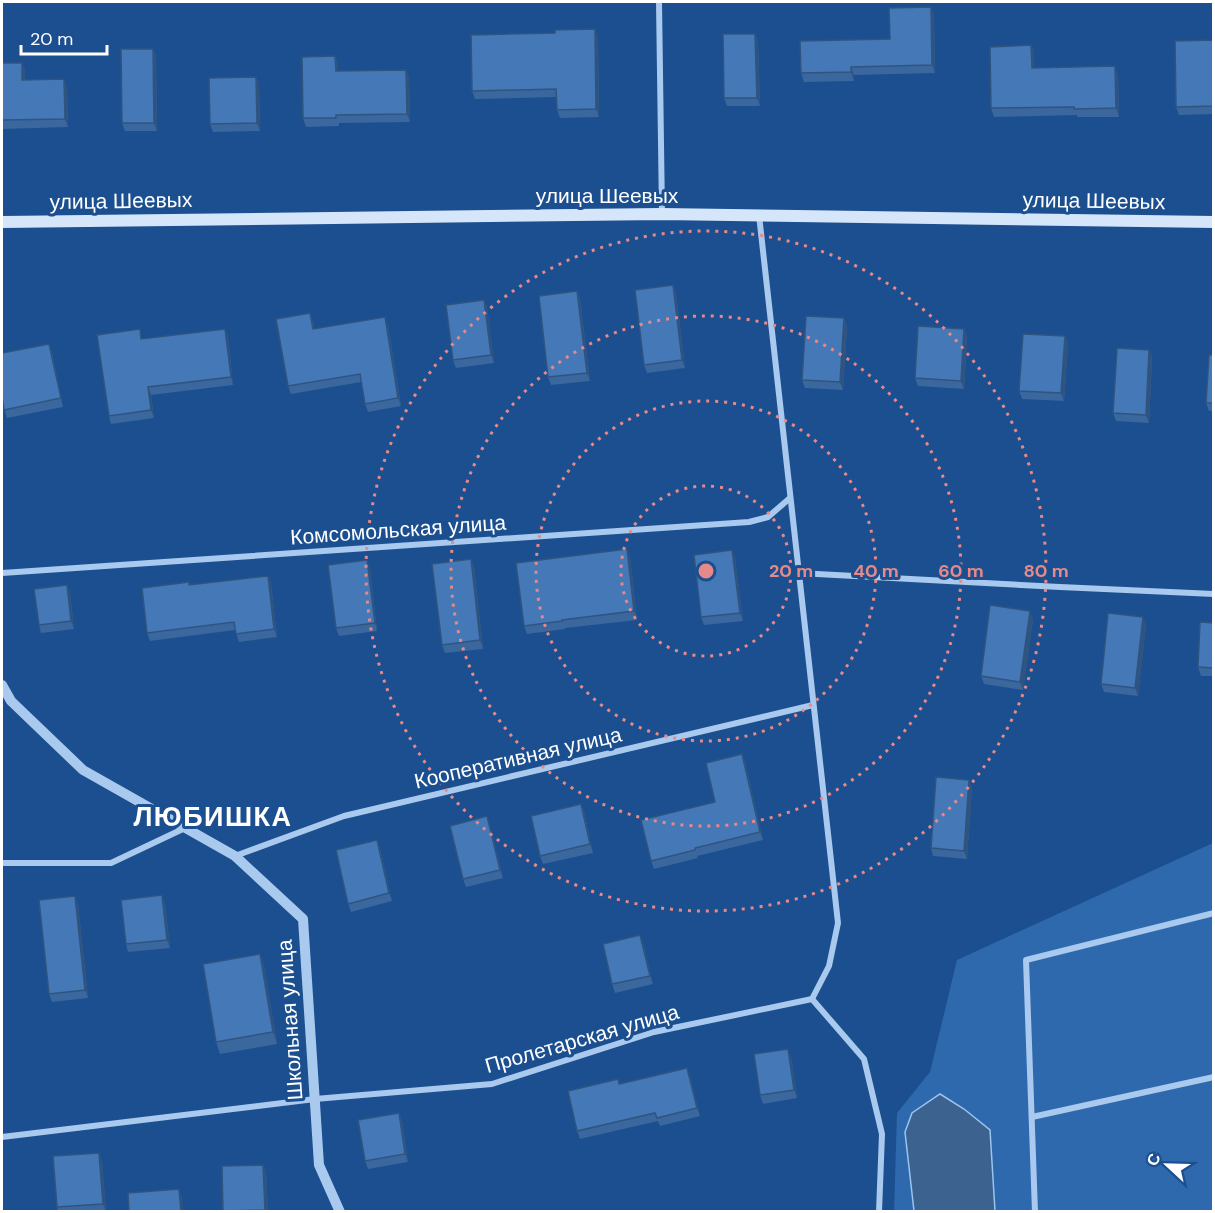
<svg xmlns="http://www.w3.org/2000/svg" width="1215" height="1213" font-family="'DM Sans',sans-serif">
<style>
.green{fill:#2e69ad}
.water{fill:#3c6290;stroke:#9cc4f0;stroke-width:1.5}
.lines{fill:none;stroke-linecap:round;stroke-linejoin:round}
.minor{stroke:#a9c9ee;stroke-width:6}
.tertiary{stroke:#a9c9ee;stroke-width:10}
.secondary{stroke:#d6e6fa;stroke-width:12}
.wall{fill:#3a679d}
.shaded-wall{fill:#305480}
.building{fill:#4478b7;stroke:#305480;stroke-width:1.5}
.ring{fill:none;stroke:#e88989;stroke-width:3;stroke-dasharray:3 6}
.labels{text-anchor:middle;stroke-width:6;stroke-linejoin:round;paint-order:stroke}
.street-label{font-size:21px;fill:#fff;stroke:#1b4f8f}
.district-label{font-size:27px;font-weight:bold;letter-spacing:1.5px;fill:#fff;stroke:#1b4f8f}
.centre{fill:#e88989;stroke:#1b4f8f;stroke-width:3}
.ring-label{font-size:18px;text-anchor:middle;font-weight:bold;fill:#e88989;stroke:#1b4f8f;stroke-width:6;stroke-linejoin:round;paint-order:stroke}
</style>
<rect width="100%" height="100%" fill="#1b4f8f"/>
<path class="green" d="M 1213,843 L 1213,1211 L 894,1212 L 897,1113 L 930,1072 L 957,960 Z"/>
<path class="water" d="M 940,1094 L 964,1109 L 990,1130 L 995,1211 L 914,1211 L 905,1132 L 912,1113 Z"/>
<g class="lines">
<g class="minor">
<path d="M 659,2 L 662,214"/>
<path d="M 759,215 L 838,923 L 829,966 L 812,999"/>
<path d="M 2,573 L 749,522 L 768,517 L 790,498"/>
<path d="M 798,573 L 1060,587 L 1214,594"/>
<path d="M 235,856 L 344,816 L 813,705"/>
<path d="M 2,863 L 111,863 L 185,828"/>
<path d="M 812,999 L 864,1059 L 882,1134 L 879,1212"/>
<path d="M 1032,1117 L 1214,1077"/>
<path d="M 2,1137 L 315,1099 L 492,1084 L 654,1032 L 812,999"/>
<path d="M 1035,1212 L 1026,960 L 1214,913"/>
</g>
<path class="tertiary" d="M 2,685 L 11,701 L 83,770 L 235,856 L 303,919 L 319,1165 L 340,1212"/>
<path class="secondary" d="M 2,222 L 662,214 L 1214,222"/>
</g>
<g class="wall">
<path d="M 931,7 L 934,15 L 935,73 L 854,75 L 854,81 L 804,82 L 801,73 L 890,39 Z"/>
<path d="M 755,34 L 758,42 L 760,106 L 727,106 L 724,98 Z"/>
<path d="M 598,37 L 599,117 L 560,118 L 557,110 L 556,97 L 475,99 L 472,91 Z"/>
<path d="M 1214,40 L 1214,114 L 1179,115 L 1176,107 Z"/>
<path d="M 1031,45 L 1034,53 L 1034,68 L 1118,74 L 1119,117 L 1077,117 L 1077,115 L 994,117 L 991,108 Z"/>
<path d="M 153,49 L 156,57 L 157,131 L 125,131 L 122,123 Z"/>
<path d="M 335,56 L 338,64 L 338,71 L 406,70 L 409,79 L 410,122 L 339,123 L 339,126 L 306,127 L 303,118 Z"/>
<path d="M 2,63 L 22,63 L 25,71 L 25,80 L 67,87 L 68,127 L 2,129 Z"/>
<path d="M 256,77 L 259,85 L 260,131 L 213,132 L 210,124 Z"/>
<path d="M 673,285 L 676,293 L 685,368 L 647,373 L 644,365 Z"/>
<path d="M 577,291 L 580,299 L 590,381 L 551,385 L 548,377 Z"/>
<path d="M 484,300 L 487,308 L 494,363 L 456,368 L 453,360 Z"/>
<path d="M 844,318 L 847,327 L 843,390 L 805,388 L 802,380 Z"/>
<path d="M 313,321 L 314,329 L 388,325 L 401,406 L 368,412 L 365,404 L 361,382 L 291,394 L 288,386 Z"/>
<path d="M 225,329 L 228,337 L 233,385 L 151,395 L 154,418 L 111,424 L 109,416 L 143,339 Z"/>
<path d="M 964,329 L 967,337 L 964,389 L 918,386 L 915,378 Z"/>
<path d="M 1065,336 L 1068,344 L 1064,401 L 1022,399 L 1019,391 Z"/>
<path d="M 1149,350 L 1152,358 L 1149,423 L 1116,421 L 1113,413 Z"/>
<path d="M 52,352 L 63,407 L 7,418 L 2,402 L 2,353 Z"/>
<path d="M 1214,355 L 1214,411 L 1209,411 L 1206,403 Z"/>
<path d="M 627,549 L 630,557 L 637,620 L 565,628 L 565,629 L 527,634 L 524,626 Z"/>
<path d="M 732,550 L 735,558 L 743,621 L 704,625 L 701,617 Z"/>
<path d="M 471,559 L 474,567 L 483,649 L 445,653 L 442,645 Z"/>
<path d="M 370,568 L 377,631 L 339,636 L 336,628 Z"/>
<path d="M 268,576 L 271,584 L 277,637 L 239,642 L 235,630 L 150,641 L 147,633 L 190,585 Z"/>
<path d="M 70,593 L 74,629 L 41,633 L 39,625 Z"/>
<path d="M 1033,619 L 1023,690 L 984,684 L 981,676 Z"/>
<path d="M 1214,623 L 1214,676 L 1201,676 L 1198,667 Z"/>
<path d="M 1146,625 L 1138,696 L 1104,692 L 1101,684 Z"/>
<path d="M 745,762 L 763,840 L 697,856 L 698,858 L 654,869 L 651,861 L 715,802 Z"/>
<path d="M 972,788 L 967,859 L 933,856 L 931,848 Z"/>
<path d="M 581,804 L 584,812 L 593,853 L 543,864 L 540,856 Z"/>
<path d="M 490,825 L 503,878 L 466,887 L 463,879 Z"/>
<path d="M 380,848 L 392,901 L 351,912 L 348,904 Z"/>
<path d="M 165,903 L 170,948 L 128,952 L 126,944 Z"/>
<path d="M 78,904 L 88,998 L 52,1002 L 49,994 Z"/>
<path d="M 640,935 L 643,943 L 653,984 L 615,993 L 612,984 Z"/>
<path d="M 260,954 L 264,966 L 277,1044 L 220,1054 L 216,1042 Z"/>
<path d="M 791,1057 L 797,1098 L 763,1104 L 760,1095 Z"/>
<path d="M 687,1068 L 690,1076 L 700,1116 L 660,1126 L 658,1121 L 580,1139 L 577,1131 L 618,1079 L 620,1084 Z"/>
<path d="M 399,1113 L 402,1121 L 408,1162 L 368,1169 L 365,1161 Z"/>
<path d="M 99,1153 L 102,1161 L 106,1212 L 58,1212 L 57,1207 Z"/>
<path d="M 263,1165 L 266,1173 L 268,1212 L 224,1212 Z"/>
</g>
<g class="shaded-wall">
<path d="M 931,7 L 934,15 L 935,73 L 932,65 Z"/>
<path d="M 595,29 L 598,37 L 599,117 L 596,109 Z"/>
<path d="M 755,34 L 758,42 L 760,106 L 757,98 Z"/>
<path d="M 1031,45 L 1034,53 L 1035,76 L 1032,68 Z"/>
<path d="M 153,49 L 156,57 L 157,131 L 154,123 Z"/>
<path d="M 335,56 L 338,64 L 338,79 L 336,71 Z"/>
<path d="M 22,63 L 25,71 L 25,88 L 22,80 Z"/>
<path d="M 1115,66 L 1118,74 L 1119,117 L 1116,108 Z"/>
<path d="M 851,67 L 854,75 L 854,81 L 851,72 Z"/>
<path d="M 406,70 L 409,79 L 410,122 L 407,114 Z"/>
<path d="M 256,77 L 259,85 L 260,131 L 257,123 Z"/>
<path d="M 64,79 L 67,87 L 68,127 L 65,119 Z"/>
<path d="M 673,285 L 676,293 L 685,368 L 682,360 Z"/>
<path d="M 577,291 L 580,299 L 590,381 L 587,373 Z"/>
<path d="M 484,300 L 487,308 L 494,363 L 491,355 Z"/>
<path d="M 310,313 L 313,321 L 315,338 L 313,329 Z"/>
<path d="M 385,317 L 388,325 L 401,406 L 398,398 Z"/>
<path d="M 844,318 L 847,327 L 843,390 L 840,382 Z"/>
<path d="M 225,329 L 228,337 L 233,385 L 231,377 Z"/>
<path d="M 964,329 L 967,337 L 964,389 L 961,381 Z"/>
<path d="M 1065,336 L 1068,344 L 1064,401 L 1061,393 Z"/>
<path d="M 49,344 L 52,352 L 63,407 Z"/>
<path d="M 1149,350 L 1152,358 L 1149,423 L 1146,415 Z"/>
<path d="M 148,387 L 151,395 L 154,418 L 151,410 Z"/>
<path d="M 627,549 L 630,557 L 637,620 L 634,611 Z"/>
<path d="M 732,550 L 735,558 L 743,621 L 740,613 Z"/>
<path d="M 471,559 L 474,567 L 483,649 L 480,640 Z"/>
<path d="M 367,560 L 370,568 L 377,631 L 375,623 Z"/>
<path d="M 268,576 L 271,584 L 277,637 L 274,629 Z"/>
<path d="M 67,585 L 70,593 L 74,629 L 71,621 Z"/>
<path d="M 1030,611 L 1033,619 L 1023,690 L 1020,682 Z"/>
<path d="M 1143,617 L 1146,625 L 1138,696 L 1135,688 Z"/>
<path d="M 742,754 L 745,762 L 763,840 L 760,832 Z"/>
<path d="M 969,780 L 972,788 L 967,859 L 964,851 Z"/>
<path d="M 581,804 L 584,812 L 593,853 L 590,844 Z"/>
<path d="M 487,816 L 490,825 L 503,878 L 500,870 Z"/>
<path d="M 377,840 L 380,848 L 392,901 L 389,893 Z"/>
<path d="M 162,895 L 165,903 L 170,948 L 167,940 Z"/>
<path d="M 75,896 L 78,904 L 88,998 L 85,990 Z"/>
<path d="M 640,935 L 643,943 L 653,984 L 650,976 Z"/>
<path d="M 260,954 L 264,966 L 277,1044 L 273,1032 Z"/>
<path d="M 788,1049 L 791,1057 L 797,1098 L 794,1090 Z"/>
<path d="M 687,1068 L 690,1076 L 700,1116 L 697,1108 Z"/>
<path d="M 399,1113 L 402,1121 L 408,1162 L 405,1154 Z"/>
<path d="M 99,1153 L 102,1161 L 106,1212 L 103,1204 Z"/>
<path d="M 263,1165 L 266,1173 L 268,1212 L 266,1212 L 265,1210 Z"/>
<path d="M 179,1189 L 182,1197 L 183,1212 L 181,1212 Z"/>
</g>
<g class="building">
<path d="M 931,7 L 932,65 L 851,67 L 851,72 L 801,73 L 800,41 L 890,39 L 889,8 Z"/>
<path d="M 595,29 L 596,109 L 557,110 L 556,89 L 472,91 L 471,35 L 555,33 L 555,30 Z"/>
<path d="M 723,34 L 755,34 L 757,98 L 724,98 Z"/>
<path d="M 1214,40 L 1214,106 L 1176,107 L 1175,41 Z"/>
<path d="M 1031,45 L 1032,68 L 1115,66 L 1116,108 L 1074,109 L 1074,107 L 991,108 L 990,47 Z"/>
<path d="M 121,49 L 153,49 L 154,123 L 122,123 Z"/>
<path d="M 335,56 L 336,71 L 406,70 L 407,114 L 336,115 L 336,118 L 303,118 L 302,57 Z"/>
<path d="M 2,63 L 22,63 L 22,80 L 64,79 L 65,119 L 2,120 Z"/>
<path d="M 256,77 L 257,123 L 210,124 L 209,78 Z"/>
<path d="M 673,285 L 682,360 L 644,365 L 635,290 Z"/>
<path d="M 577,291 L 587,373 L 548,377 L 539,296 Z"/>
<path d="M 484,300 L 491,355 L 453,360 L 446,305 Z"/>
<path d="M 310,313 L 313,329 L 385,317 L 398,398 L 365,404 L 360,374 L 288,386 L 276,319 Z"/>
<path d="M 806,316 L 844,318 L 840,382 L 802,380 Z"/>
<path d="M 918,326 L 964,329 L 961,381 L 915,378 Z"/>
<path d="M 140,329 L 141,339 L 225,329 L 231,377 L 148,387 L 151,410 L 109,416 L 97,335 Z"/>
<path d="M 1023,334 L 1065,336 L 1061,393 L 1019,391 Z"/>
<path d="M 49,344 L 61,398 L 4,410 L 2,397 L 2,353 Z"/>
<path d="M 1117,348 L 1149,350 L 1146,415 L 1113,413 Z"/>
<path d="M 1209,355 L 1214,355 L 1214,403 L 1206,403 Z"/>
<path d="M 627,549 L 634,611 L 562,620 L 562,621 L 524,626 L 516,563 Z"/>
<path d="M 732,550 L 740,613 L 701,617 L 694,555 Z"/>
<path d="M 471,559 L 480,640 L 442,645 L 432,564 Z"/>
<path d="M 367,560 L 375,623 L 336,628 L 328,565 Z"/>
<path d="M 268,576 L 274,629 L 236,634 L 234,622 L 147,633 L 142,588 L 189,582 L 189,585 Z"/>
<path d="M 67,585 L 71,621 L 39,625 L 34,589 Z"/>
<path d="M 990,605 L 1030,611 L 1020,682 L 981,676 Z"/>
<path d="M 1108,613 L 1143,617 L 1135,688 L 1101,684 Z"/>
<path d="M 1200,622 L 1214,623 L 1214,668 L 1198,667 Z"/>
<path d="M 742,754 L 760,832 L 695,848 L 695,850 L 651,861 L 641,820 L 715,802 L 706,763 Z"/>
<path d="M 936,777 L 969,780 L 964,851 L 931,848 Z"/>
<path d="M 581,804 L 590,844 L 540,856 L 531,816 Z"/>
<path d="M 487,816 L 500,870 L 463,879 L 450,826 Z"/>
<path d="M 377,840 L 389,893 L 348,904 L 336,850 Z"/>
<path d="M 162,895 L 167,940 L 126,944 L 121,900 Z"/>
<path d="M 75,896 L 85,990 L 49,994 L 39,900 Z"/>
<path d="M 640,935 L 650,976 L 612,984 L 603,944 Z"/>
<path d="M 260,954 L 273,1032 L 216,1042 L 203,964 Z"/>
<path d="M 788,1049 L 794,1090 L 760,1095 L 754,1054 Z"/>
<path d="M 687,1068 L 697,1108 L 657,1118 L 655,1113 L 577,1131 L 568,1091 L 618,1079 L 619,1084 Z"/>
<path d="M 399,1113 L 405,1154 L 365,1161 L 358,1120 Z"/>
<path d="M 99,1153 L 103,1204 L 57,1207 L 53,1156 Z"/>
<path d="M 263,1165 L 265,1210 L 223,1211 L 222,1166 Z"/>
<path d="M 179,1189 L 181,1212 L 129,1212 L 128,1193 Z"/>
</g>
<g class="ring">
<circle cx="706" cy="571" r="85"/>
<circle cx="706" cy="571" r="170"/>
<circle cx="706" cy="571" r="255"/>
<circle cx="706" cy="571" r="340"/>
</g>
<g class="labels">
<g class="street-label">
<text x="607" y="203">улица Шеевых</text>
<text transform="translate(121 201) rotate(-1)" y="7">улица Шеевых</text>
<text transform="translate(1094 201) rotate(1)" y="7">улица Шеевых</text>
<text transform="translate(398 530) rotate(-4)" y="7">Комсомольская улица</text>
<text transform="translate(518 758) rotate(-13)" y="7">Кооперативная улица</text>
<text transform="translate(290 1020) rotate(-94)" y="7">Школьная улица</text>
<text transform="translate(582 1039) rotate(-16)" y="7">Пролетарская улица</text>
</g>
<g class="district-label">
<text x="213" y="826">ЛЮБИШКА</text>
</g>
</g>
<circle cx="706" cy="571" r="9" class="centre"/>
<g class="ring-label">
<text x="791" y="577">20 m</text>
<text x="876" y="577">40 m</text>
<text x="961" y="577">60 m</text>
<text x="1046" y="577">80 m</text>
</g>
<rect width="1215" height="1213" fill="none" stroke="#ffffff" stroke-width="6"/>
<g transform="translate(1167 1165) rotate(292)" stroke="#1b4f8f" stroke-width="4.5" paint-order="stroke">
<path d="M0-4.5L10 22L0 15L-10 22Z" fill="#ffffff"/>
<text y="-9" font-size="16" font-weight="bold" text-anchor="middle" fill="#ffffff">С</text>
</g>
<path d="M21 45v9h86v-9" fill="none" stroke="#ffffff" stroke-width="3"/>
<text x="30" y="45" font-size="18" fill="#ffffff" stroke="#1b4f8f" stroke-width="4.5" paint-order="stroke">20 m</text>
</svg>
